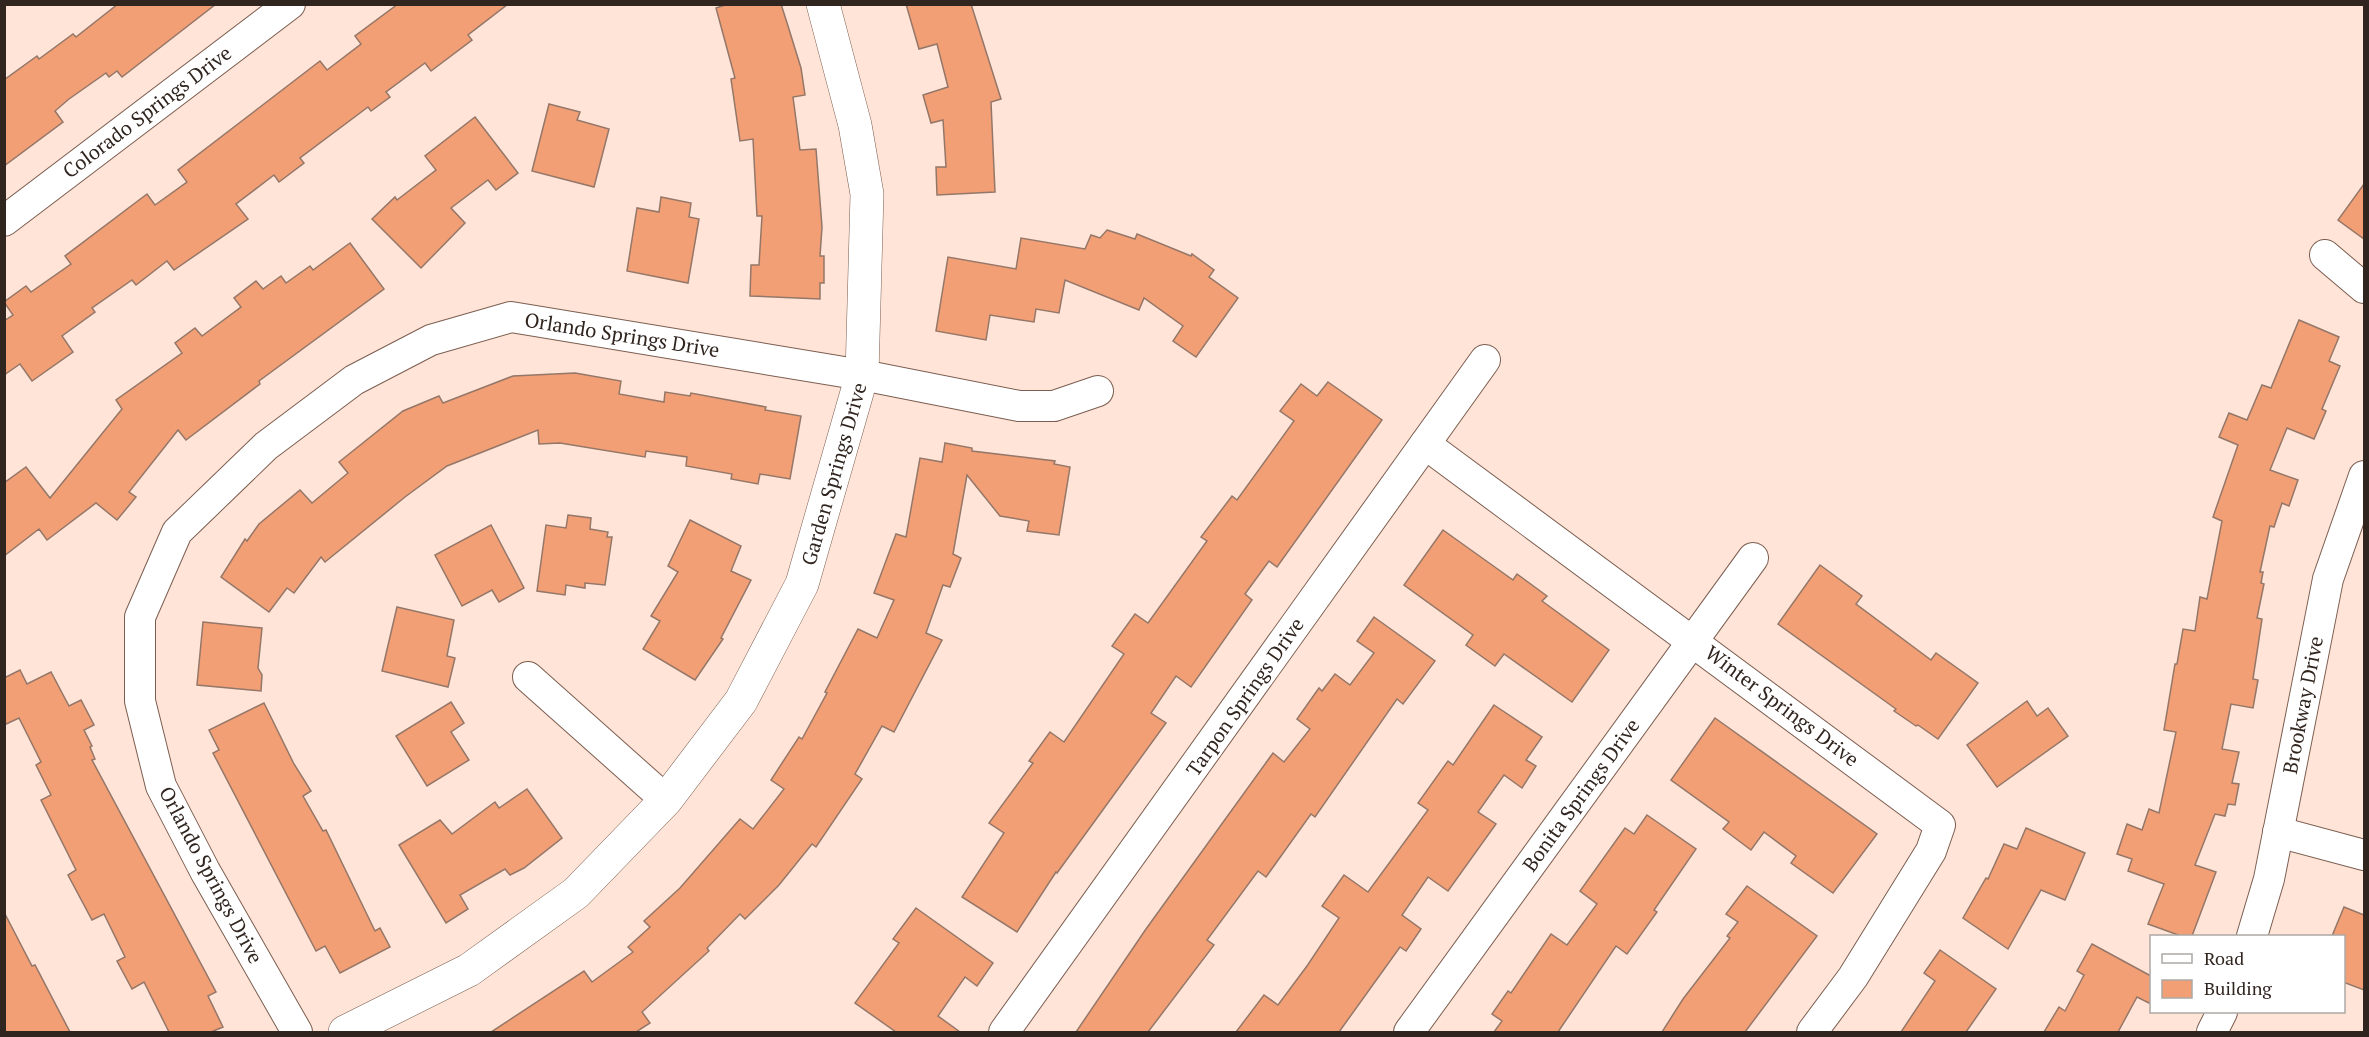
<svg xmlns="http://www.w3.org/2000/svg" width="2369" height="1037" font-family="'PT Serif',serif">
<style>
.building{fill:#f39f75;stroke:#947768;stroke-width:1.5}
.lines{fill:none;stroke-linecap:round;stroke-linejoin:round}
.street-casing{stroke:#7b5e51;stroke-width:32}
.secondary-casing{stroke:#7b5e51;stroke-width:34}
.street{stroke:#fff;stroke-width:30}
.secondary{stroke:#fff;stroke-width:33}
.labels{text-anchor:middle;stroke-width:4.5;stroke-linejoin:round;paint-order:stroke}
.street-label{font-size:20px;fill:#31251f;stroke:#fff}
</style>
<rect width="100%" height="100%" fill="#ffe4d7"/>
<g class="building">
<path d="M 118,4 L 216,4 L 122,77 L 117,71 L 109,77 L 106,73 L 69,99 L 55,111 L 63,122 L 4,166 L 4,80 L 37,56 L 39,59 L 73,34 L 76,37 Z"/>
<path d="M 398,4 L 508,4 L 468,35 L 472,40 L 431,71 L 425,63 L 386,92 L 390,97 L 371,111 L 368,107 L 300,158 L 304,163 L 279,182 L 274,175 L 236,204 L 248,219 L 174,270 L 167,261 L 136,285 L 132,280 L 92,308 L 95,312 L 62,336 L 73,352 L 32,381 L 20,364 L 4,375 L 4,321 L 13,315 L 4,302 L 26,286 L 31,292 L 71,264 L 65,256 L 147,194 L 155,205 L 187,182 L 178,170 L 320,61 L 327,70 L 361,44 L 355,36 Z"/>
<path d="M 728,4 L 781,4 L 788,26 L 801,68 L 805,95 L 793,97 L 800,150 L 816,149 L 822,227 L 820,256 L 824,256 L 824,283 L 820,283 L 820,299 L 750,296 L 751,265 L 759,265 L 762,216 L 757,216 L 753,139 L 740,141 L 731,79 L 735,78 L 716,8 Z"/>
<path d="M 906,4 L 971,4 L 1001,99 L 991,102 L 995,192 L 937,195 L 936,167 L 946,167 L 943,120 L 931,123 L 923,95 L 948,87 L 937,44 L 919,49 Z"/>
<path d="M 549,104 L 580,112 L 577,120 L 609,129 L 594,187 L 532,171 Z"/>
<path d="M 475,117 L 518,173 L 496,190 L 488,180 L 451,208 L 465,223 L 421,268 L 372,219 L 395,197 L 397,200 L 436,170 L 425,156 Z"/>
<path d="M 2364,184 L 2364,239 L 2338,220 Z"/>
<path d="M 661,197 L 691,203 L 689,217 L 699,219 L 688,283 L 627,271 L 637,208 L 659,212 Z"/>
<path d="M 1107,230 L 1135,239 L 1137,234 L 1191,256 L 1192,254 L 1214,270 L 1209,277 L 1238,298 L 1196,357 L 1173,341 L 1183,326 L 1144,298 L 1139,310 L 1065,280 L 1059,313 L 1036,309 L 1034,322 L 990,315 L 986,340 L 936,331 L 948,257 L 1016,269 L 1021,238 L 1085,249 L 1091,235 L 1100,238 Z"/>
<path d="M 350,243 L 384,289 L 259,381 L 260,384 L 186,440 L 178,430 L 129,492 L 136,497 L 117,520 L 96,503 L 47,540 L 39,529 L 4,556 L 4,483 L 26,467 L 50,498 L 122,409 L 116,400 L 182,353 L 175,343 L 195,328 L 202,336 L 241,307 L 234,298 L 256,281 L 263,289 L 281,276 L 286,283 L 310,266 L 313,270 Z"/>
<path d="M 2299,320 L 2339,337 L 2329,361 L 2340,366 L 2322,409 L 2326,411 L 2314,439 L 2287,428 L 2270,470 L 2298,480 L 2289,506 L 2282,503 L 2274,527 L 2270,526 L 2260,572 L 2263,572 L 2261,583 L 2264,584 L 2257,618 L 2262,619 L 2253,679 L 2258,680 L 2253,708 L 2231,704 L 2222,749 L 2239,752 L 2232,783 L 2239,784 L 2235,805 L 2228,804 L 2225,816 L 2215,814 L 2195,865 L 2216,872 L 2192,936 L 2181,936 L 2148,924 L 2164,884 L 2128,871 L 2132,859 L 2117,854 L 2127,824 L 2142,830 L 2149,809 L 2159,813 L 2176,732 L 2164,730 L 2175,664 L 2177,664 L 2183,629 L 2195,631 L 2200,597 L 2207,599 L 2222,521 L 2213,517 L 2238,445 L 2219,437 L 2229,413 L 2247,420 L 2262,385 L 2271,388 Z"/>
<path d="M 575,373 L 621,381 L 619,394 L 664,402 L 665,392 L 690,396 L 691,393 L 766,407 L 765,410 L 801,416 L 790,479 L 760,474 L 758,484 L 731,479 L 732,474 L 686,466 L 687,457 L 646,451 L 645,457 L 560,443 L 539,444 L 538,430 L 447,466 L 405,497 L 325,562 L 321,557 L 294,593 L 287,588 L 269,612 L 221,577 L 245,539 L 247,541 L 259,524 L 300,490 L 312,503 L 348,473 L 339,462 L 403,411 L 439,396 L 443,403 L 513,376 Z"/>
<path d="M 1328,382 L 1382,420 L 1277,567 L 1269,561 L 1245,594 L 1252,600 L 1191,687 L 1176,676 L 1151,713 L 1166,723 L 1057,873 L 1056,872 L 1017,932 L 962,897 L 1004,833 L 989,823 L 1033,763 L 1029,761 L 1050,732 L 1064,742 L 1124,654 L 1112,646 L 1135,614 L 1148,623 L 1207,541 L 1201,537 L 1232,496 L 1237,500 L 1294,421 L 1280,411 L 1301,384 L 1317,396 Z"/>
<path d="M 945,443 L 972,448 L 972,451 L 1055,461 L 1054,464 L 1070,467 L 1059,535 L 1027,531 L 1029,521 L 1000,516 L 967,475 L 953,554 L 961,558 L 950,587 L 943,585 L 926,633 L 942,640 L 894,732 L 882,726 L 855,774 L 862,779 L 816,847 L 812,844 L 779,885 L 745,919 L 740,914 L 707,948 L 709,951 L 642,1012 L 650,1023 L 636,1032 L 491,1032 L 584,971 L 592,982 L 633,952 L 628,947 L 650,927 L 644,921 L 680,888 L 740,819 L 753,829 L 784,789 L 771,780 L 799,737 L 802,739 L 827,693 L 825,692 L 858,629 L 877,638 L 894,600 L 874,593 L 896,534 L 906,537 L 920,458 L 942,462 Z"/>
<path d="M 568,515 L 591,518 L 590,529 L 608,532 L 607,537 L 612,537 L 605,585 L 585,583 L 585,588 L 566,585 L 565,595 L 537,591 L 546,525 L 566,528 Z"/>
<path d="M 690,520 L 741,546 L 731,571 L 751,580 L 721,638 L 723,639 L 695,680 L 643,649 L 660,621 L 651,616 L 678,572 L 668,566 Z"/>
<path d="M 491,525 L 524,588 L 499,602 L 492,590 L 462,606 L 435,555 Z"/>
<path d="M 1443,530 L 1513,580 L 1517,574 L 1547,596 L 1542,601 L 1609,650 L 1572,702 L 1504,654 L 1495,666 L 1466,645 L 1473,635 L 1404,585 Z"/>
<path d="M 1820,565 L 1862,596 L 1856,604 L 1931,660 L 1936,653 L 1978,683 L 1938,739 L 1918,725 L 1916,726 L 1894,711 L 1896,709 L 1778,624 Z"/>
<path d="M 397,607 L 454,620 L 447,656 L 455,658 L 448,687 L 382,671 Z"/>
<path d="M 1374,617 L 1435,661 L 1403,704 L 1397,699 L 1315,817 L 1311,814 L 1266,877 L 1258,871 L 1207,940 L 1214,945 L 1148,1032 L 1076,1032 L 1146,929 L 1273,753 L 1284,762 L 1310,729 L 1297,719 L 1319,688 L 1322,691 L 1335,674 L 1350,685 L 1374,653 L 1357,641 Z"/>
<path d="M 203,622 L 262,628 L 258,668 L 262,675 L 261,691 L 197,685 Z"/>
<path d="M 20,670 L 27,684 L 51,672 L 69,706 L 81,700 L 94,725 L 84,730 L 92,746 L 90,747 L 95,759 L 92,760 L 216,992 L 208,996 L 223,1027 L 211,1032 L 169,1032 L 144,982 L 132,989 L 117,961 L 125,957 L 104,914 L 92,920 L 68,875 L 76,870 L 41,800 L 51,795 L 36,765 L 41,762 L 19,718 L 4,725 L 4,678 Z"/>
<path d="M 2027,701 L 2037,716 L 2048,708 L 2068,736 L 1997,787 L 1967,745 Z"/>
<path d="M 451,702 L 464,723 L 451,732 L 469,760 L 427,786 L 396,736 Z"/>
<path d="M 264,703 L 294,764 L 311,791 L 303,796 L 323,831 L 326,830 L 375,931 L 380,928 L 390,947 L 340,973 L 325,946 L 316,951 L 213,753 L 219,750 L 209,730 Z"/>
<path d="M 1494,705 L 1542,737 L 1526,760 L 1536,766 L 1522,788 L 1504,775 L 1478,812 L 1496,824 L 1448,891 L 1428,877 L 1402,915 L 1421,929 L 1406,951 L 1400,947 L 1339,1032 L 1236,1032 L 1264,995 L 1278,1005 L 1307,966 L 1339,918 L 1322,906 L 1344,875 L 1368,892 L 1428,810 L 1418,803 L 1448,761 L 1453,765 Z"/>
<path d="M 1715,718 L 1877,834 L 1833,893 L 1791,863 L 1796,856 L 1764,832 L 1751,850 L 1723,829 L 1729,822 L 1671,780 Z"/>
<path d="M 527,789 L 562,838 L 524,868 L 510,875 L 505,869 L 460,895 L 468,909 L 446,923 L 399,845 L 440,820 L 452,834 L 495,802 L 499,808 Z"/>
<path d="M 1647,815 L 1696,849 L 1654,910 L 1657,912 L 1627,954 L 1616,946 L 1558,1032 L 1494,1032 L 1502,1021 L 1492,1014 L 1508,991 L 1511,993 L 1551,934 L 1567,945 L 1597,904 L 1580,891 L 1625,828 L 1634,834 Z"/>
<path d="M 2026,828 L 2085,853 L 2065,900 L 2041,890 L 2008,949 L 1963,918 L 1986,878 L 1988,879 L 2004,844 L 2017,849 Z"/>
<path d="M 1747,886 L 1817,936 L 1745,1032 L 1662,1032 L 1683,999 L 1730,938 L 1727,936 L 1738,922 L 1726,914 Z"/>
<path d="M 2344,907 L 2364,915 L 2364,990 L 2343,982 L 2343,936 L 2332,936 Z"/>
<path d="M 916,908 L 993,963 L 977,986 L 965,977 L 938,1016 L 960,1032 L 896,1032 L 855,1003 L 899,943 L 893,939 Z"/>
<path d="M 4,912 L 32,966 L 35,965 L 70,1032 L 4,1032 Z"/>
<path d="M 2092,944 L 2151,976 L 2151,1004 L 2137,997 L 2118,1032 L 2044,1032 L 2059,1007 L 2065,1011 L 2084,975 L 2077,971 Z"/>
<path d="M 1940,950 L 1996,989 L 1966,1032 L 1901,1032 L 1935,981 L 1924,973 Z"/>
</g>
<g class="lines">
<defs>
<g id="street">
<path d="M 4,221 L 290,4"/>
<path d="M 2325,255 L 2364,288"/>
<path d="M 1425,444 L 1940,825 L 1931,851 L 1853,977 L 1812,1032"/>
<path d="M 528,677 L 666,800"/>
<path d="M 2278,832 L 2364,855"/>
<path d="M 2252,936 L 2269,879 L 2328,579 L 2364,476"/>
<path d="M 297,1032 L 205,871 L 161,786 L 140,701 L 140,617 L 177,532 L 266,446 L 354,380 L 431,340 L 511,317 L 862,375 L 1019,406 L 1054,406 L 1098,391"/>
<path d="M 1004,1032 L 1485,360"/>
<path d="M 1409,1032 L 1753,558"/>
<path d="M 2212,1032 L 2222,1012"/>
</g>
<path id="secondary" d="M 345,1032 L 469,970 L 576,893 L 666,800 L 741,701 L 802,584 L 862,375 L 867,194 L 855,125 L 823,4"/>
</defs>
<use href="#street" class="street-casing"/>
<use href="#secondary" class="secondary-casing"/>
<use href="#street" class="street"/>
<use href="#secondary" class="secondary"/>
</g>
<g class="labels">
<g class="street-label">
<text transform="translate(147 112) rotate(-37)" y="7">Colorado Springs Drive</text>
<text transform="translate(622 335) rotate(9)" y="7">Orlando Springs Drive</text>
<text transform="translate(834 474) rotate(-74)" y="7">Garden Springs Drive</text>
<text transform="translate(1245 697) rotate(-55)" y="7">Tarpon Springs Drive</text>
<text transform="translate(2303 705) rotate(-79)" y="7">Brookway Drive</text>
<text transform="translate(1782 706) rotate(37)" y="7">Winter Springs Drive</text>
<text transform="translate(1581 795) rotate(-54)" y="7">Bonita Springs Drive</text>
<text transform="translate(211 875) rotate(62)" y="7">Orlando Springs Drive</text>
</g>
</g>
<rect width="2369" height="1037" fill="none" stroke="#31251f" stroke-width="12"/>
<rect x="2150" y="935" width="195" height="78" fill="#ffffff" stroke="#ada8a5" stroke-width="1.5"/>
<rect x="2162" y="954" width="30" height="9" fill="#ffffff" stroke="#ada8a5" stroke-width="1.5"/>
<text x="2204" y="965" font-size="18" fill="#31251f">Road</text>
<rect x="2162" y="980" width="30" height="18" fill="#f39f75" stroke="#ada8a5" stroke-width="1.5"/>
<text x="2204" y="995" font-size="18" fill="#31251f">Building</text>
</svg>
